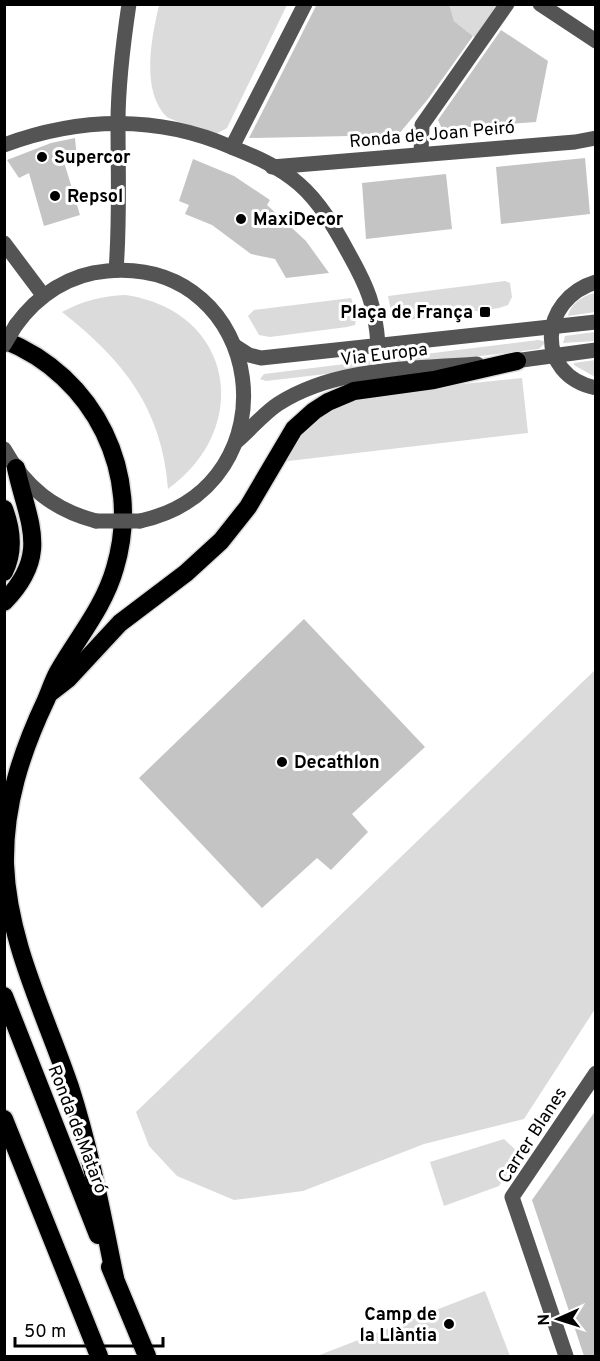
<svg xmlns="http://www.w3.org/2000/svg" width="600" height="1361" font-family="Overpass,sans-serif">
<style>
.green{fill:#dbdbdb}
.building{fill:#c4c4c4}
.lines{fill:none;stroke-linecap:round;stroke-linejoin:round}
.highway-casing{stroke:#dbdbdb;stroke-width:21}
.minor{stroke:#545454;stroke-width:15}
.highway{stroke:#000;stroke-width:18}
.minor-bridge{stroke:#545454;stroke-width:15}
.poi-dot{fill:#000;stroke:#fff;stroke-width:2}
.labels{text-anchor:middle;stroke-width:6;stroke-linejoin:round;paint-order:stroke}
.street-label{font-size:18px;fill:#000;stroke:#fff}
.poi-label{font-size:18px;font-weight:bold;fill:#000;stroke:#fff;text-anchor:start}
</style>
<rect width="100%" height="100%" fill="#fff"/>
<g class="green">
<path d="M 159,5 L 287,5 L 227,128 L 216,134 C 208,131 171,120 167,117 C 140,91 152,36 159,5 Z"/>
<path d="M 449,5 L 500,5 L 477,39 L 454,21 Z"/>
<path d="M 505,281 L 510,283 L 512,297 L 508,305 L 499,308 L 408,320 L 392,316 L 388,296 Z"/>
<path d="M 595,293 L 595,312 L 568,316 C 570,304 584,295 595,293 Z"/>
<path d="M 126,295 C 233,311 254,427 168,489 C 162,408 123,360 62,312 C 83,301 101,296 126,295 Z"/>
<path d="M 351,298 L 357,313 L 355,325 L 347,327 L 270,337 L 259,335 L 248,316 L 254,310 Z"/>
<path d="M 595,332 L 595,341 L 563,343 L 565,336 Z"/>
<path d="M 538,340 L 544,341 L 544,344 L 539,349 L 266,381 L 260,379 L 264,374 Z"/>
<path d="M 595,360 L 595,377 L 574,365 L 574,363 Z"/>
<path d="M 522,378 L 528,433 L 280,462 C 290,446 299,430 314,419 C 350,391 473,384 522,378 Z"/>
<path d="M 595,670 L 595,1009 L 524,1119 L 424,1144 L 303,1191 L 234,1200 L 177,1176 L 149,1146 L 136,1112 Z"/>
<path d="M 504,1139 L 520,1154 L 499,1186 L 444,1206 L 430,1162 Z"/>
<path d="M 485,1291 L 510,1356 L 317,1356 Z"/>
</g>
<g class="building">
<path d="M 317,4 L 449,4 L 454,21 L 473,36 L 428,99 L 398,135 L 249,138 Z"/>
<path d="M 501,30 L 548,61 L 536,122 L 442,129 L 438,120 Z"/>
<path d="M 75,138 L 77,160 L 64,162 L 80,215 L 44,226 L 29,173 L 19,178 L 7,160 L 51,143 Z"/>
<path d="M 585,158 L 590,214 L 501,224 L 496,167 Z"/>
<path d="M 193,159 L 234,176 L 270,200 L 267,205 L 306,241 L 329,273 L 286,278 L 275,259 L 251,254 L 212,225 L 185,214 L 189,205 L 179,201 Z"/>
<path d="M 446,174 L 452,229 L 366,239 L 362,183 Z"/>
<path d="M 304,619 L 425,747 L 352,814 L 368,832 L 331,870 L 317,858 L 262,908 L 139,778 Z"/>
<path d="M 596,1110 L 596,1356 L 584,1356 L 532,1200 Z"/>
</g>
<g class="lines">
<defs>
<g id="highway">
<path d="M 4,340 C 95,376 143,474 115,568 C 104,607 78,637 58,672 C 53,681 50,691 46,700 C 21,753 4,805 5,864 C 8,943 45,1013 70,1087 C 90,1149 102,1214 115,1278"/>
<path d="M 4,509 C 12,530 14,552 4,572"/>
<path d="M 4,602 C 51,554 28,523 16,468"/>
<path d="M 50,693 L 68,679 L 120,623 L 186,573 L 221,541 L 248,507 L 294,429 L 314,411 L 328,402 L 354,391 L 434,380 L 517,361"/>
<path d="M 4,996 L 98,1235"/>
<path d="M 4,1119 L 99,1356"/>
<path d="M 110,1267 L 147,1356"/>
</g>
</defs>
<use href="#highway" class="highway-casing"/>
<g class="minor">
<path d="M 540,4 L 596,41"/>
<path d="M 4,145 C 79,117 158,115 231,147 C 254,156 280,167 299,184 C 320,202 336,230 349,254 C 368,288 375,305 378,344"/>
<path d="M 232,147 L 305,4"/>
<path d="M 421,154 L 422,125 L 507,4"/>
<path d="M 272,167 L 575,142 L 596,138"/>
<path d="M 4,243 L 43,295"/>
<path d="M 116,270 C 120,221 118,173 118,123 C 118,83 123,44 129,4"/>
<path d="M 596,282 C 539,299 534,375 596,388"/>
<path d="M 16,325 C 38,295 69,274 107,271 C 266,257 298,486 140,521"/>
<path d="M 235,346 L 249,355 L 261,358 L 596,322"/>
<path d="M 507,362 L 596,350"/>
<path d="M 237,441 C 251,429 263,414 278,404 C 335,367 411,369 477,364"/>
<path d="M 4,449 C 25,487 54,510 96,521"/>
<path d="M 566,1356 L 512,1197 L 596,1073"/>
</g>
<use href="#highway" class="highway"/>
<g class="minor-bridge">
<path d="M 4,345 L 16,325"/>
<path d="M 96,521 L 140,521"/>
</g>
</g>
<g class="poi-dot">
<circle cx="42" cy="157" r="6"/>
<circle cx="55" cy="196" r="6"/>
<circle cx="241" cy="219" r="6"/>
<rect x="479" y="306" width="12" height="12" rx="3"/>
<circle cx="282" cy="762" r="6"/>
<circle cx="449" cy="1324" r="6"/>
</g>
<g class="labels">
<g class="street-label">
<text transform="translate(432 134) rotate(-5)" y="6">Ronda de Joan Peiró</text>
<text transform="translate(384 354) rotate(-7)" y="6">Via Europa</text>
<text transform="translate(78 1129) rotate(69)" y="6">Ronda de Mataró</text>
<text transform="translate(532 1135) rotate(-57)" y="6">Carrer Blanes</text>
</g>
<g class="poi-label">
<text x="54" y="163">Supercor</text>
<text x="67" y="202">Repsol</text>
<text x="253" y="225">MaxiDecor</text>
<text x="473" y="318" text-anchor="end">Plaça de França</text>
<text x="294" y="768">Decathlon</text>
<text x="437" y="1320" text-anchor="end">Camp de<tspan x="437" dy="21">la Llàntia</tspan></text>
</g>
</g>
<rect width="600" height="1361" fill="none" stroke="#000000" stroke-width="12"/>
<g transform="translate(558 1319) rotate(267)" stroke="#ffffff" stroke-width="4.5" paint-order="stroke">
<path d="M0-4.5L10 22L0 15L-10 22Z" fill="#000000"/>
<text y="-9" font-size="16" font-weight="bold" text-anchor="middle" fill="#000000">N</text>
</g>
<path d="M15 1337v9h148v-9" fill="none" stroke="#000000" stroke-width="3"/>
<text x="24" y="1337" font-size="18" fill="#000000" stroke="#ffffff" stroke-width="4.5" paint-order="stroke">50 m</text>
</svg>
